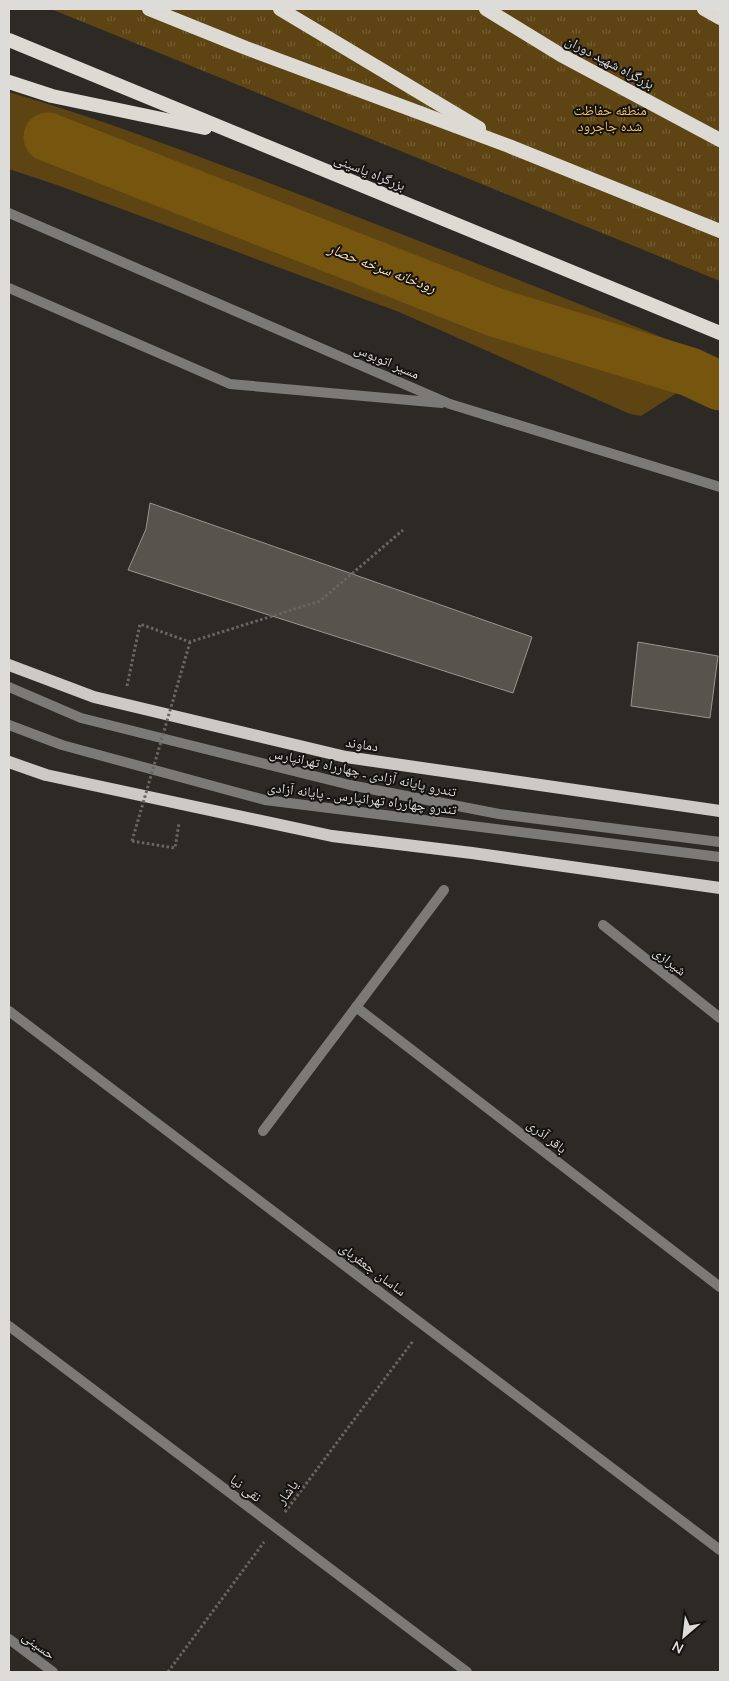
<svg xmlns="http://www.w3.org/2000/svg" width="729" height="1681" font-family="'Nunito Sans','Noto Naskh Arabic',sans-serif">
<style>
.green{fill:#5d4412}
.park{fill:url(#park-tufts)}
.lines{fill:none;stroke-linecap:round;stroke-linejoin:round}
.river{stroke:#76550e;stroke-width:49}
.building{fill:#57544e;stroke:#98948e}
.path{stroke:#696662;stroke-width:3;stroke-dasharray:2.5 2.5;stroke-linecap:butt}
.service{stroke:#7b7a77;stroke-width:10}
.minor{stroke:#7b7a77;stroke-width:10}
.primary{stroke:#cdc9c4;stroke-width:12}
.trunk{stroke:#ddd9d3;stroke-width:14}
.path-bridge{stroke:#696662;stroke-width:3;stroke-dasharray:2.5 2.5;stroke-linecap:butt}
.labels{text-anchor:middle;stroke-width:4;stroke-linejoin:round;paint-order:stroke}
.street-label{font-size:14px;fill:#dedcd8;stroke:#141311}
.park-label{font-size:14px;fill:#f4c268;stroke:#141311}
.water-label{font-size:15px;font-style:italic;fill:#fddfac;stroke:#141311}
</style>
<defs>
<pattern id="park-tufts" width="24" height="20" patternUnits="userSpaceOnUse" patternTransform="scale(1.25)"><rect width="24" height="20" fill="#5d4412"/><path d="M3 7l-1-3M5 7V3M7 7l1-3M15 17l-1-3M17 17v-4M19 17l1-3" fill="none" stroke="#745e34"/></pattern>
</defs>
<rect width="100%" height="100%" fill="#2d2a25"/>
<path class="green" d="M 9,92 C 111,122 211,161 311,199 C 443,250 574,301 705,355 L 688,386 L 641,416 L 630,414 L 399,312 L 57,185 L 9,169 Z"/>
<path class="park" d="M 51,9 L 720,9 L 720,281 Z"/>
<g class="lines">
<path class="river" d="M 48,137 L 494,312 L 690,372 L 720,386"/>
</g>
<g class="building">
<path d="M 150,503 L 532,637 L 513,693 L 128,570 L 146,529 Z"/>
<path d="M 638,642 L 718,656 L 710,718 L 631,706 Z"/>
</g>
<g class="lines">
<g class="path">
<path d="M 127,686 L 140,624 L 190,642 L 320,601 L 403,530"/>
<path d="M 132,841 L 175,848 L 179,823"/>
<path d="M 285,1512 L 413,1341"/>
<path d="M 168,1672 L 264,1542"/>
</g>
<g class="service">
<path d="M 9,213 L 450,404 L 720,487"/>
<path d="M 9,288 L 230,384 L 442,403"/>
<path d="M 9,687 L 81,718 L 350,785 L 499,814 L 720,842"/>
<path d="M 9,725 L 62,745 L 265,800 L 720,857"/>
</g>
<g class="minor">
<path d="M 603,925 L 720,1018"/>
<path d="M 356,1007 L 720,1287"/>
<path d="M 9,1011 L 720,1550"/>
<path d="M 263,1131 L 444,890"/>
<path d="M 9,1326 L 467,1672"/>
<path d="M 9,1639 L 53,1672"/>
</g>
<g class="primary">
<path d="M 9,665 L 94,697 L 346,757 L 720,811"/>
<path d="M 9,762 L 46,775 L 332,836 L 472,853 L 720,888"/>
</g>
<g class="trunk">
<path d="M 149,9 L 246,48 L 509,146 L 720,231"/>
<path d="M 280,9 L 479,128"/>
<path d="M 486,9 L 561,55 L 720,140"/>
<path d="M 704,9 L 720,18"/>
<path d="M 9,40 L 720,333"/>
<path d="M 9,82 L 52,96 L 205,128"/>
</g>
<path class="path-bridge" d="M 132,841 L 190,642"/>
</g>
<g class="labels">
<g class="street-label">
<text transform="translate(610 62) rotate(28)" y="5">بزرگراه شهید دوران</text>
<text transform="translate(370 172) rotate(22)" y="5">بزرگراه یاسینی</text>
<text transform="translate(387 361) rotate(23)" y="5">مسیر اتوبوس</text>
<text transform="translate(362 744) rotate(9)" y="5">دماوند</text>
<text transform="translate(363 772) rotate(12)" y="5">تندرو پایانه آزادی ـ چهارراه تهرانپارس</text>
<text transform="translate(362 798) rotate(7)" y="5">تندرو چهارراه تهرانپارس ـ پایانه آزادی</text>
<text transform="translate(670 961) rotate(38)" y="5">شیرازی</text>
<text transform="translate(547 1136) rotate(38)" y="5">باقر آذری</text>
<text transform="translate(373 1269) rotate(37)" y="5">ساسان جعفربای</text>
<text transform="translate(246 1488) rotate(37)" y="5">نقی نیا</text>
<text transform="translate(287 1492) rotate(-53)" y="5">یاشار</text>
<text transform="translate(39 1645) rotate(37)" y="5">حسینی</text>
</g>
<g class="park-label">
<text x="610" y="115">منطقه حفاظت<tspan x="610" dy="16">شده جاجرود</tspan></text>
</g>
<g class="water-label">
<text transform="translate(382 268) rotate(21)" y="5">رودخانه سرخه حصار</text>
</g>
</g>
<rect width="729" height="1681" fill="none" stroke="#dedcd8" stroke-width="20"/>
<g transform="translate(684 1636) rotate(208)" stroke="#141311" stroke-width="4" paint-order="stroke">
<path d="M0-4L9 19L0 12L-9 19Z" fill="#dedcd8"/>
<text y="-8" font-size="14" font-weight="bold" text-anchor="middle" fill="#dedcd8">N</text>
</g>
</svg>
